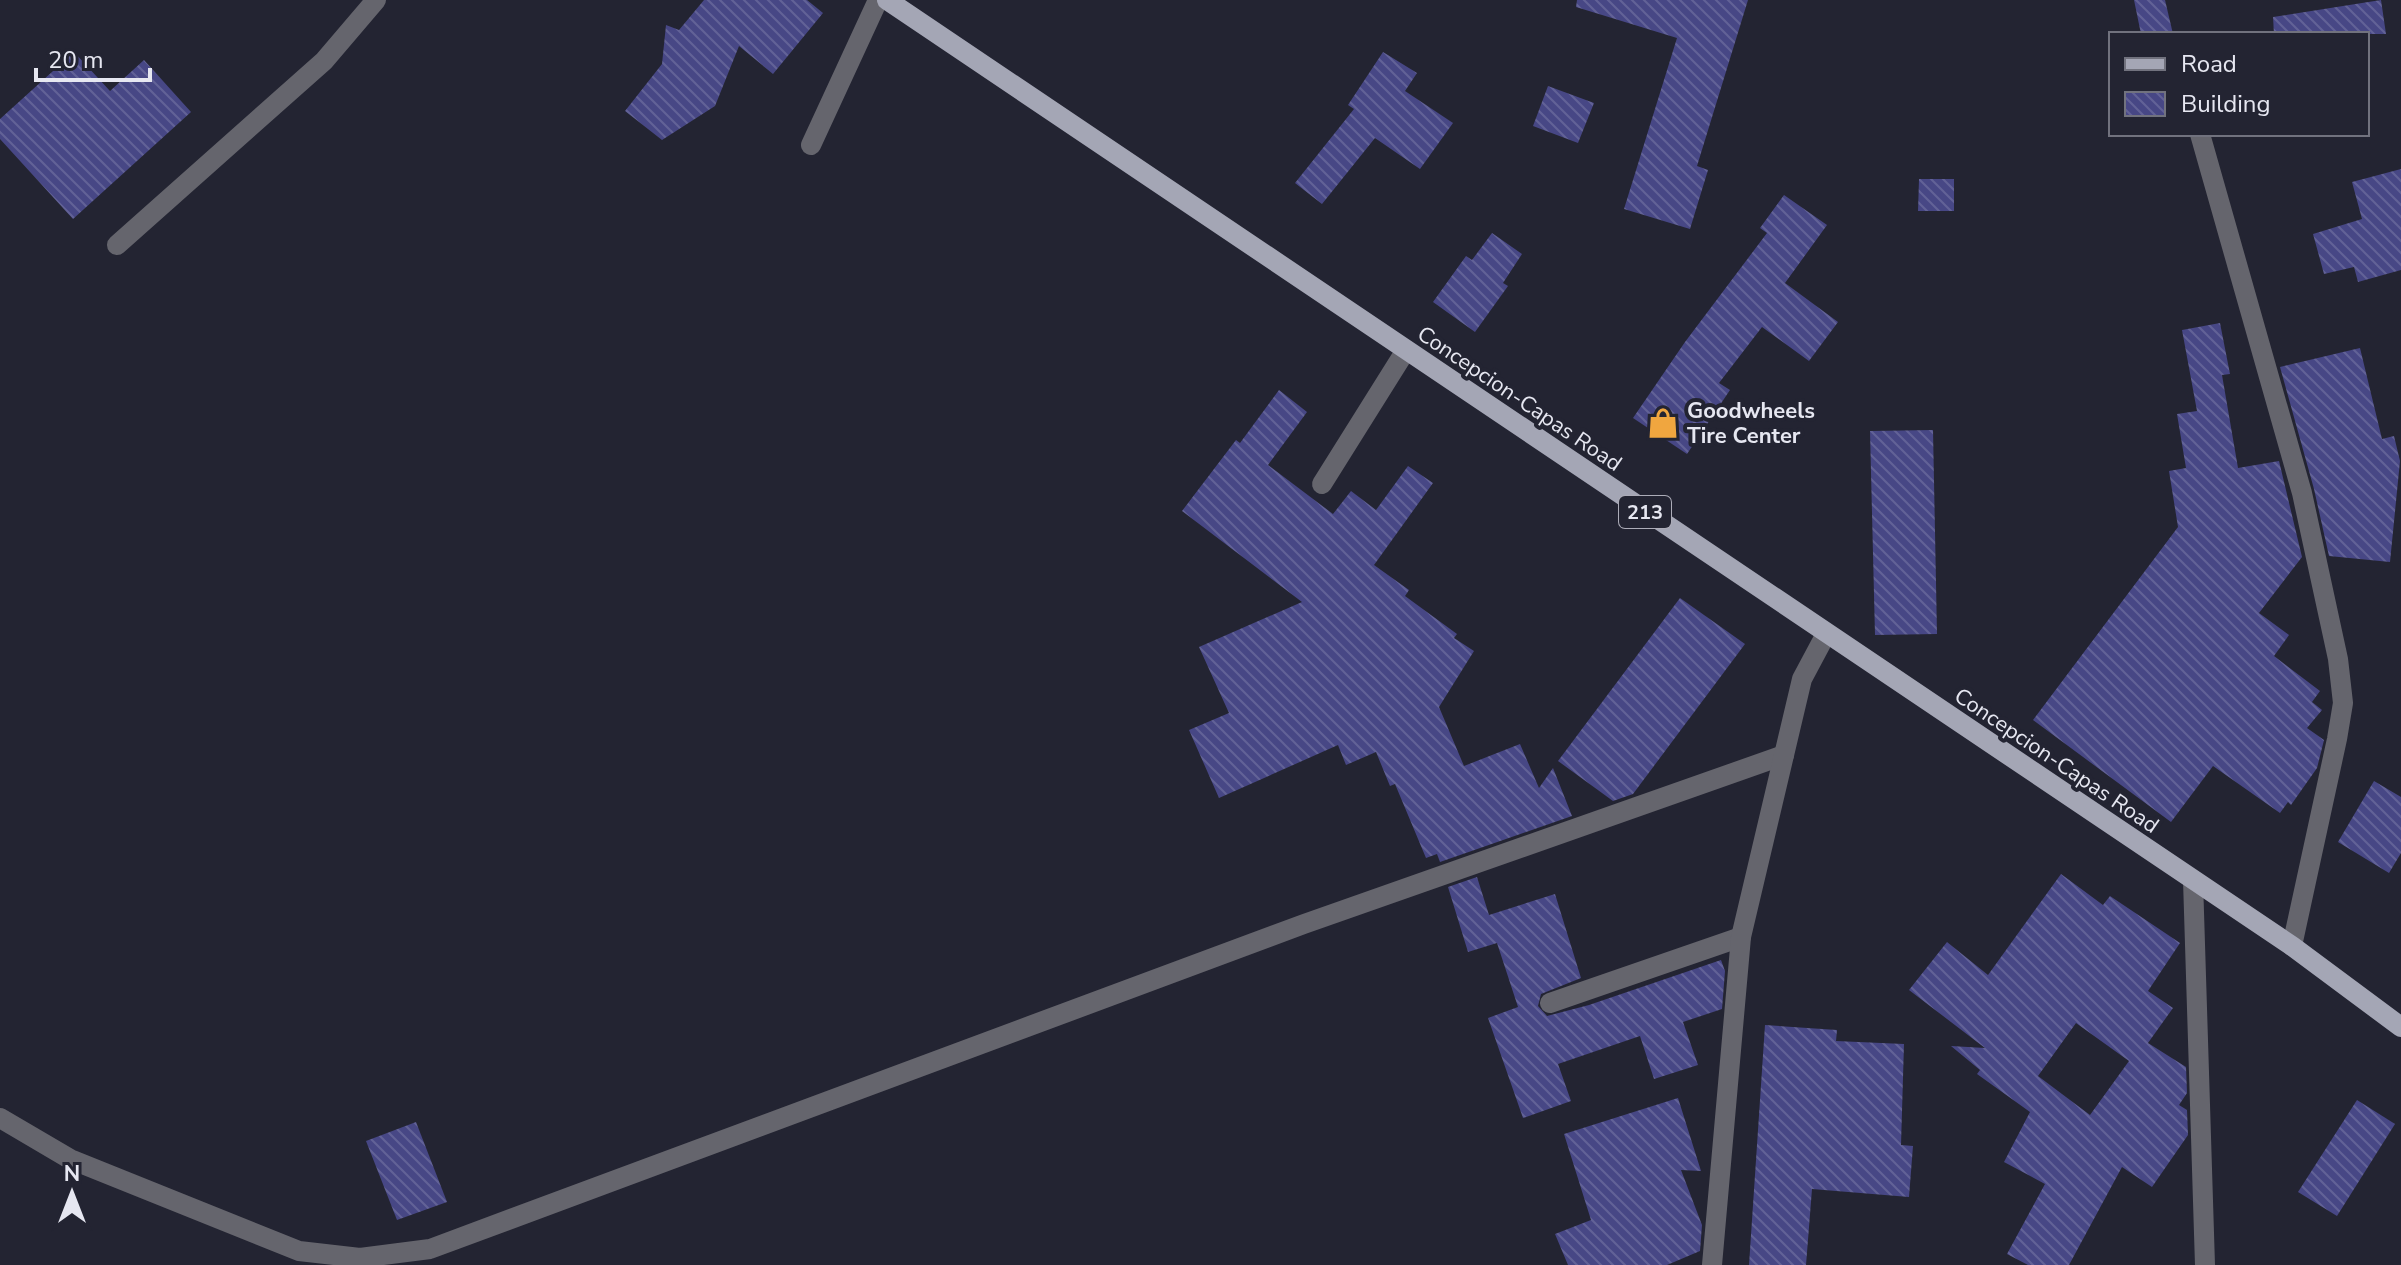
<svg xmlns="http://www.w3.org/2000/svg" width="2401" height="1265" font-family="'Nunito Sans',sans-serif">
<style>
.building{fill:url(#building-back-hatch);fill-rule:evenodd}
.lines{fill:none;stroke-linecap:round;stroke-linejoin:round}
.service{stroke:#65656d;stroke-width:20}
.minor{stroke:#65656d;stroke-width:20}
.primary{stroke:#a4a6b5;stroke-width:20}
.labels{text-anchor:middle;stroke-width:8;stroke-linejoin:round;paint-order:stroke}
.shield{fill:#232432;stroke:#acacb8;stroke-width:2}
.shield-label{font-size:20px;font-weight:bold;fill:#e6e7f1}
.street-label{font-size:22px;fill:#e6e7f1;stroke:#232432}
.poi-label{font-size:22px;font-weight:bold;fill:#e6e7f1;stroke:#232432;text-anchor:start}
</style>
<defs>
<pattern id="building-back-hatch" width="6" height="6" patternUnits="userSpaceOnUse" patternTransform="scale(2)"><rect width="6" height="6" fill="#474785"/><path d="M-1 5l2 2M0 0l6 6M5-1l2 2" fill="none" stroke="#626297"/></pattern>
</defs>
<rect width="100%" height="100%" fill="#232432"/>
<g class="building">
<path d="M 704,0 L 807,0 L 823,13 L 773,74 L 739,46 L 715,106 L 662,140 L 625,111 L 662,64 L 666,25 L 679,30 Z"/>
<path d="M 1577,0 L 1748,0 L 1697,166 L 1708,170 L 1690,229 L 1624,209 L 1677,38 L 1576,7 Z"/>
<path d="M 2134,0 L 2165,0 L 2173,34 L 2141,34 Z"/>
<path d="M 2381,0 L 2386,34 L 2274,34 L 2273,17 Z"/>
<path d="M 74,52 L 110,91 L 144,60 L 191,112 L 73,219 L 0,139 L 0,119 Z"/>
<path d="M 1383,52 L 1417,73 L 1405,91 L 1453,123 L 1420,169 L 1375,138 L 1322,204 L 1295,183 L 1354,109 L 1348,105 Z"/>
<path d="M 1548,86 L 1594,103 L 1578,143 L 1533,126 Z"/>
<path d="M 2401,169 L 2401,270 L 2358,282 L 2354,267 L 2324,274 L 2313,234 L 2362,219 L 2352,182 Z"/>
<path d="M 1919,179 L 1954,179 L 1954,211 L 1918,211 Z"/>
<path d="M 1784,195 L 1827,225 L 1785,283 L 1838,322 L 1809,361 L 1762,327 L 1719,383 L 1730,390 L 1687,454 L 1633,418 L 1685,342 L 1767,233 L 1760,228 Z"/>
<path d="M 1492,233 L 1522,254 L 1503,283 L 1508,286 L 1475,332 L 1433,302 L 1466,256 L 1472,260 Z"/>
<path d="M 2220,323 L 2230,374 L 2222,375 L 2238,468 L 2279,461 L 2302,557 L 2259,613 L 2289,635 L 2274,656 L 2320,691 L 2312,702 L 2322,710 L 2307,728 L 2324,740 L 2317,768 L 2291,805 L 2288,802 L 2280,813 L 2213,766 L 2171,822 L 2033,720 L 2178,527 L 2169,471 L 2186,468 L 2177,414 L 2197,411 L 2182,330 Z"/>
<path d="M 2360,348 L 2382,439 L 2394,436 L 2400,461 L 2390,562 L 2329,556 L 2314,489 L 2280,367 Z"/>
<path d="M 1279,390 L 1307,412 L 1268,465 L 1333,514 L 1351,491 L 1376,510 L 1408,466 L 1433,483 L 1374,565 L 1409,590 L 1405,596 L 1457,634 L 1454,638 L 1474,651 L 1439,707 L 1464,766 L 1520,744 L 1539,788 L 1553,768 L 1572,816 L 1440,862 L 1437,854 L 1426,858 L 1395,784 L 1390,786 L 1376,752 L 1346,765 L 1338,745 L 1219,798 L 1189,730 L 1229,713 L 1199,647 L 1302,602 L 1182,511 L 1236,440 L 1240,443 Z"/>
<path d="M 1933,430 L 1937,634 L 1875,635 L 1870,431 Z"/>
<path d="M 1680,598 L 1745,644 L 1633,794 L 1613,801 L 1558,761 Z"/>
<path d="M 2374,781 L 2401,797 L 2401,853 L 2389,873 L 2338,842 Z"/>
<path d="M 2061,874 L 2103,905 L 2110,896 L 2180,943 L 2148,991 L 2173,1008 L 2148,1043 L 2186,1067 L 2187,1093 L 2179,1105 L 2187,1110 L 2188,1135 L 2152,1187 L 2122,1167 L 2069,1265 L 2028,1265 L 2007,1254 L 2045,1184 L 2004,1162 L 2030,1112 L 1977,1074 L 1980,1070 L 1951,1046 L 1985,1048 L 1909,990 L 1947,942 L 1988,975 ZM 2076,1023 L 2129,1061 L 2090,1115 L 2038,1076 Z"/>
<path d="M 1477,877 L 1489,915 L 1555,894 L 1581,978 L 1541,994 L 1538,1006 L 1547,1016 L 1589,1005 L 1721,960 L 1725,971 L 1722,1009 L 1683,1022 L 1698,1065 L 1654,1079 L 1640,1036 L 1558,1064 L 1571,1101 L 1523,1118 L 1488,1018 L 1518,1007 L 1497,943 L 1468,952 L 1448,887 Z"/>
<path d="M 1765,1025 L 1837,1030 L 1836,1041 L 1904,1044 L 1901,1145 L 1913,1146 L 1909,1197 L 1812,1189 L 1806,1265 L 1749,1265 Z"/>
<path d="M 1678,1098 L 1701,1171 L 1681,1170 L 1702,1225 L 1700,1251 L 1667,1265 L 1568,1265 L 1555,1234 L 1591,1220 L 1564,1134 Z"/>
<path d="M 2357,1100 L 2395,1124 L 2337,1216 L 2298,1192 Z"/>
<path d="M 416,1122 L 447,1202 L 397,1220 L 366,1141 Z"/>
</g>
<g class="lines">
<g class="service">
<path d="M 811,145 L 878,0"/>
<path d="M 1322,484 L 1406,350"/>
</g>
<g class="minor">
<path d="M 2200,134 L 2302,493 L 2338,659 L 2343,703 L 2337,739 L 2292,946"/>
<path d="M 117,245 L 324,61 L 376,0"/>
<path d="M 2193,880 L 2205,1265"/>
<path d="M 1550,1003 L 1741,937"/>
<path d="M 0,1118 L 70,1159 L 299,1251 L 360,1258 L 430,1249 L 1304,924 L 1784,755"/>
<path d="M 1712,1265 L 1741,937 L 1802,679 L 1826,634"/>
</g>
<path class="primary" d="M 887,0 L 2292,946 L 2401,1027"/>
</g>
<defs>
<symbol id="shop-bare" viewBox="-9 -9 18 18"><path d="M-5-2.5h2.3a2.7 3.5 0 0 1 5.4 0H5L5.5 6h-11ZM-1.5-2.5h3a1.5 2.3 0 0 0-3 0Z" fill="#f0a63f" stroke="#232432" stroke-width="2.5" paint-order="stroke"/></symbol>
</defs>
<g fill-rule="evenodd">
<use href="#shop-bare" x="1641" y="401" width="44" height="44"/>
</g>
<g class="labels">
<rect class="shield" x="1619" y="496" width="52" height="32" rx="6"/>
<g class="shield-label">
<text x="1645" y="519">213</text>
</g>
<g class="street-label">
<text transform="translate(1520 398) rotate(34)" y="8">Concepcion-Capas Road</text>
<text transform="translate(2057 760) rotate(34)" y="8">Concepcion-Capas Road</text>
</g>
<g class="poi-label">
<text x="1687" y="418">Goodwheels<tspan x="1687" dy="25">Tire Center</tspan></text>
</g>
</g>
<rect x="2109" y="32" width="260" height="104" fill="#232432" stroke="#71727e" stroke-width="2"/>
<rect x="2125" y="58" width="40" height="12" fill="#a4a6b5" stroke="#71727e" stroke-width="2"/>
<text x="2181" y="72" font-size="24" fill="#e6e7f1">Road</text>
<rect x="2125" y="92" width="40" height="24" fill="url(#building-back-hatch)" stroke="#71727e" stroke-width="2"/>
<text x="2181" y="112" font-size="24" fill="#e6e7f1">Building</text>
<g transform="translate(72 1193)" stroke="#232432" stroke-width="6" paint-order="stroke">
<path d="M0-6L14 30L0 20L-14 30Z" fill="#e6e7f1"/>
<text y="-12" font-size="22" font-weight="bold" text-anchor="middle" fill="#e6e7f1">N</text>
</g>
<path d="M36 68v12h114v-12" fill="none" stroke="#e6e7f1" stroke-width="4"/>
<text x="48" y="68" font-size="24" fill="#e6e7f1" stroke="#232432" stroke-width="6" paint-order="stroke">20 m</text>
</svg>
